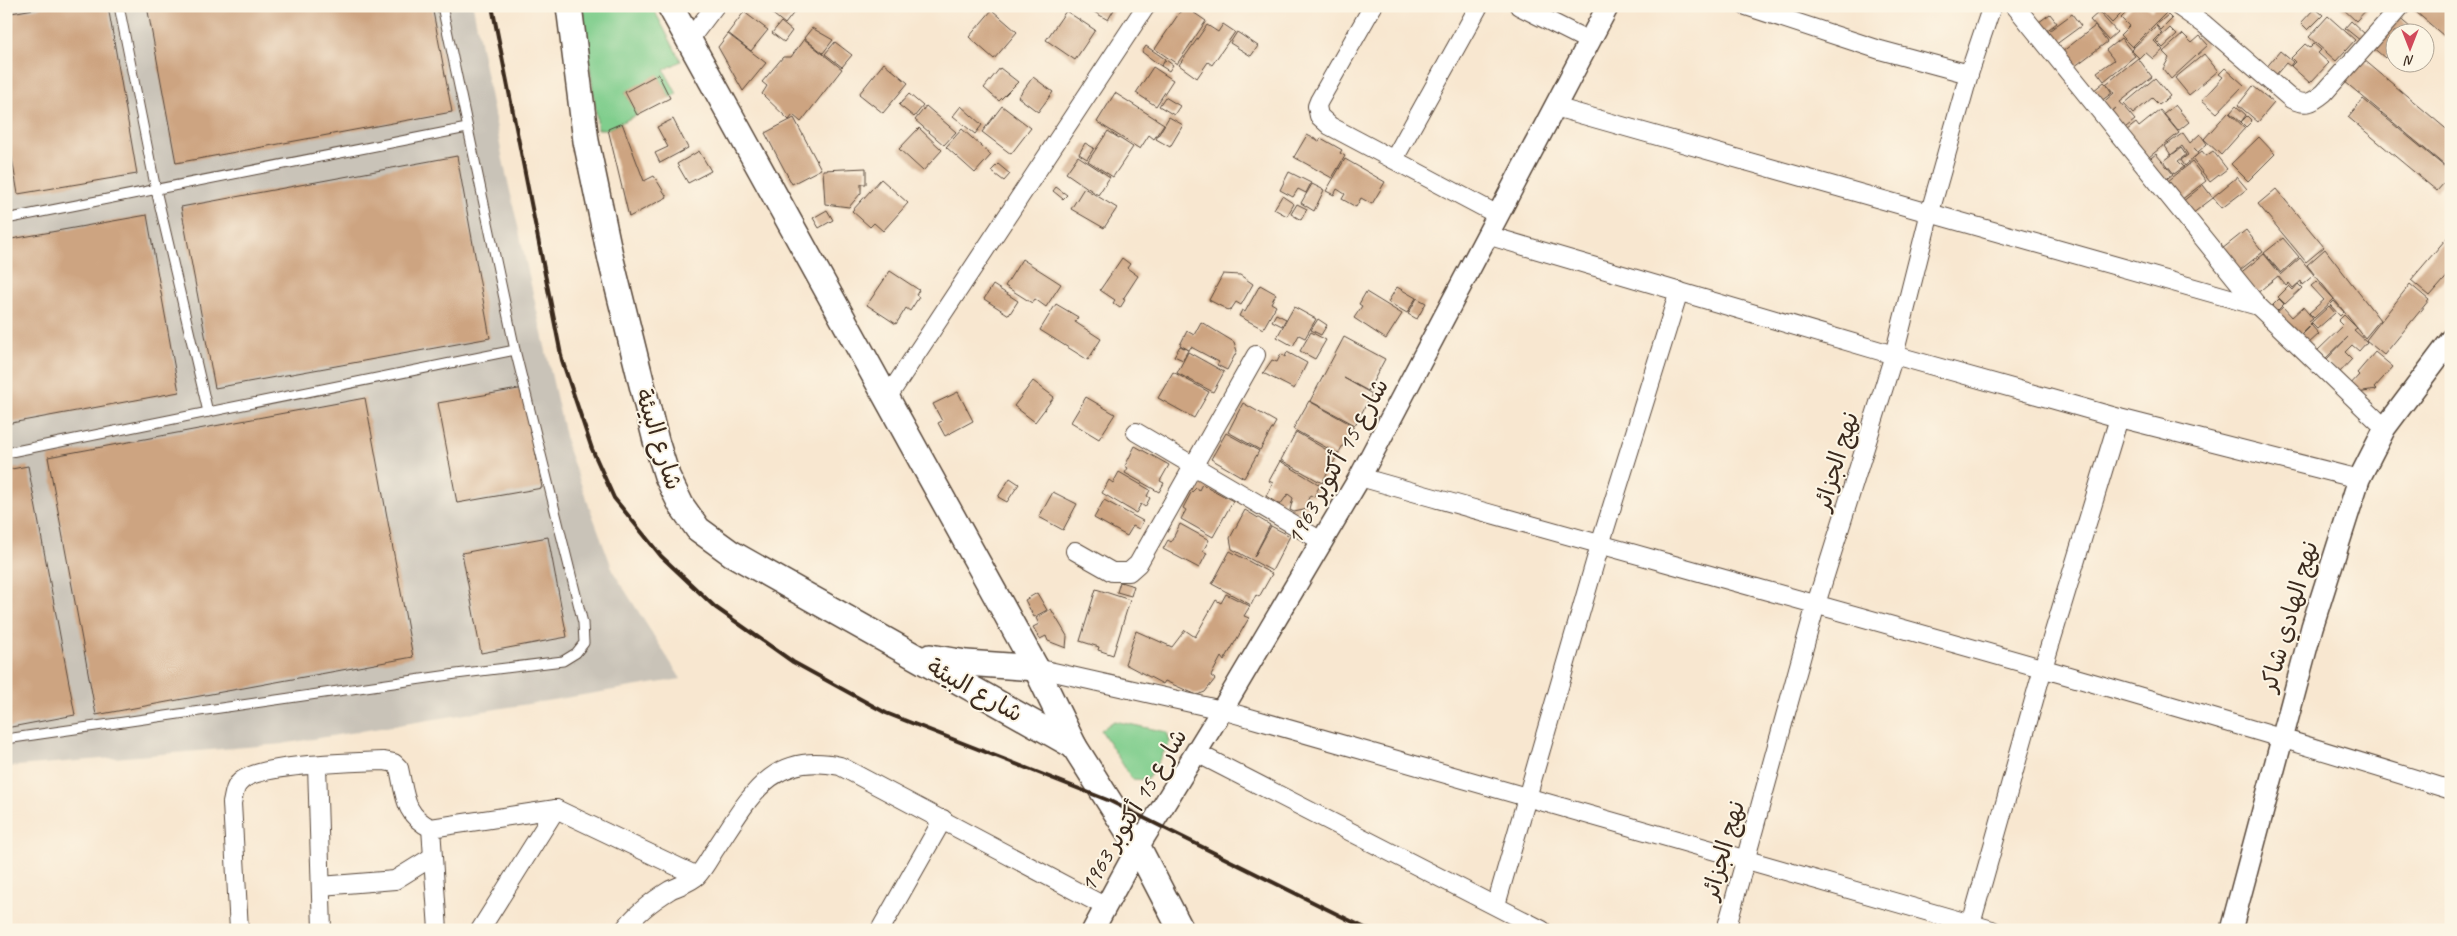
<svg xmlns="http://www.w3.org/2000/svg" width="2457" height="936" font-family="Caveat,'Playpen Sans Arabic',sans-serif">
<style>
.industrial{fill:#c9c3b8}
.green{fill:#80ce8d;stroke:#5e7c56}
.building{fill:#cda481}
.lines{fill:none;stroke-linecap:round;stroke-linejoin:round}
.service-casing{stroke:#574639;stroke-width:11}
.minor-casing{stroke:#574639;stroke-width:20}
.tertiary-casing{stroke:#574639;stroke-width:24}
.secondary-casing{stroke:#574639;stroke-width:28}
.service{stroke:#fff;stroke-width:9}
.minor{stroke:#fff;stroke-width:18}
.tertiary{stroke:#fff;stroke-width:21}
.secondary{stroke:#fff;stroke-width:25}
.rail{stroke:#3b2a1e;stroke-width:4}
.labels{text-anchor:middle;stroke-width:4;stroke-linejoin:round;paint-order:stroke}
.street-label{font-size:24px;fill:#3b2a1e;stroke:#fcf5e5}
</style>
<rect width="100%" height="100%" fill="#fcf5e5"/>
<filter id="ink" filterUnits="userSpaceOnUse"><feTurbulence type="fractalNoise" baseFrequency=".02" numOctaves="2"/><feDisplacementMap in="SourceGraphic" scale="10" xChannelSelector="R" yChannelSelector="G"/><feConvolveMatrix kernelMatrix="1 2 1 2 8 2 1 2 1" color-interpolation-filters="sRGB"/></filter>
<filter id="wash" filterUnits="userSpaceOnUse"><feTurbulence type="fractalNoise" baseFrequency=".0096" numOctaves="4" result="noise"/><feDisplacementMap in="SourceGraphic" scale="20" xChannelSelector="R" yChannelSelector="G"/><feGaussianBlur stdDeviation="1.12" result="paint"/><feColorMatrix in="noise" values="0 0 0 0 0 0 0 0 0 0 0 0 0 0 0 0 0 1.4 0 .05"/><feComposite in="paint" operator="in"/></filter>
<g filter="url(#wash)">
<rect width="100%" height="100%" fill="#f8e7d0"/>
<path class="industrial" d="M 6,6 L 473,6 L 503,160 L 568,449 L 614,573 L 681,679 L 282,744 L 6,767 Z"/>
<g class="green">
<path d="M 582,6 L 652,6 L 681,61 L 664,70 L 677,94 L 670,98 L 658,75 L 625,92 L 637,115 L 608,129 L 598,129 Z"/>
<path d="M 1114,721 L 1167,732 L 1170,742 L 1147,780 L 1132,779 L 1101,730 Z"/>
</g>
<g id="blocks">
<g class="building">
<path d="M 50,6 L 108,6 L 137,174 L 18,194 L 6,123 L 6,14 Z"/>
<path d="M 147,6 L 432,6 L 452,112 L 176,163 Z"/>
<path d="M 763,6 L 799,6 L 785,24 Z"/>
<path d="M 1091,6 L 1116,6 L 1108,20 L 1089,9 Z"/>
<path d="M 1184,6 L 1206,21 L 1177,64 L 1155,49 Z"/>
<path d="M 2096,6 L 2106,8 L 2129,6 L 2112,23 Z"/>
<path d="M 2133,6 L 2146,6 L 2151,11 L 2156,6 L 2161,6 L 2167,12 L 2132,47 L 2120,35 L 2129,26 L 2121,18 Z"/>
<path d="M 2340,6 L 2370,6 L 2356,21 Z"/>
<path d="M 2409,6 L 2451,6 L 2451,42 Z"/>
<path d="M 2315,8 L 2323,15 L 2308,30 L 2301,23 Z"/>
<path d="M 992,10 L 1017,32 L 994,59 L 969,37 Z"/>
<path d="M 1066,11 L 1095,30 L 1075,60 L 1046,40 Z"/>
<path d="M 744,12 L 768,30 L 751,51 L 728,33 Z"/>
<path d="M 2099,12 L 2117,32 L 2108,40 L 2090,20 Z"/>
<path d="M 2050,14 L 2057,23 L 2042,34 L 2035,25 Z"/>
<path d="M 2072,14 L 2081,26 L 2051,48 L 2042,36 Z"/>
<path d="M 2168,15 L 2172,19 L 2161,30 L 2156,25 Z"/>
<path d="M 2328,16 L 2355,40 L 2336,61 L 2309,37 Z"/>
<path d="M 2397,16 L 2411,28 L 2407,32 L 2394,32 L 2394,47 L 2385,58 L 2371,46 Z"/>
<path d="M 2351,21 L 2366,35 L 2361,41 L 2345,28 Z"/>
<path d="M 781,22 L 792,31 L 784,42 L 772,33 Z"/>
<path d="M 1223,24 L 1235,32 L 1212,65 L 1208,62 L 1197,78 L 1179,65 L 1207,25 L 1218,32 Z"/>
<path d="M 2095,26 L 2107,42 L 2074,67 L 2062,52 Z"/>
<path d="M 2156,26 L 2162,33 L 2154,41 L 2163,50 L 2153,59 L 2145,52 L 2139,58 L 2131,50 Z"/>
<path d="M 812,28 L 833,40 L 823,53 L 804,38 Z"/>
<path d="M 2170,28 L 2177,35 L 2163,48 L 2156,41 Z"/>
<path d="M 1237,32 L 1258,46 L 1251,56 L 1230,43 Z"/>
<path d="M 728,34 L 766,63 L 743,91 L 718,47 Z"/>
<path d="M 2183,34 L 2192,43 L 2200,36 L 2208,45 L 2171,79 L 2163,69 L 2169,58 L 2163,52 Z"/>
<path d="M 2121,38 L 2135,56 L 2104,81 L 2097,72 L 2114,60 L 2106,50 Z"/>
<path d="M 804,39 L 842,69 L 801,122 L 793,115 L 789,120 L 762,94 L 767,86 L 762,82 L 783,57 L 791,57 Z"/>
<path d="M 835,42 L 852,55 L 842,67 L 825,54 Z"/>
<path d="M 2305,44 L 2310,48 L 2314,44 L 2321,50 L 2318,53 L 2329,63 L 2310,83 L 2291,66 L 2295,62 L 2291,58 Z"/>
<path d="M 1146,46 L 1165,59 L 1161,66 L 1142,52 Z"/>
<path d="M 2280,51 L 2293,62 L 2290,66 L 2286,63 L 2274,77 L 2265,69 Z"/>
<path d="M 2204,54 L 2218,71 L 2189,95 L 2175,78 Z"/>
<path d="M 2138,58 L 2152,77 L 2120,102 L 2135,120 L 2121,131 L 2108,115 L 2116,108 L 2108,115 L 2100,105 L 2114,93 L 2107,85 L 2112,93 L 2101,101 L 2093,91 L 2104,82 L 2106,84 Z"/>
<path d="M 2363,59 L 2451,133 L 2451,157 L 2444,165 L 2344,81 Z"/>
<path d="M 1166,60 L 1173,65 L 1169,71 L 1161,66 Z"/>
<path d="M 884,63 L 908,83 L 883,113 L 859,94 Z"/>
<path d="M 1153,67 L 1173,80 L 1156,106 L 1136,93 Z"/>
<path d="M 1000,68 L 1018,82 L 999,101 L 984,88 Z"/>
<path d="M 2225,68 L 2244,85 L 2217,113 L 2202,100 L 2223,77 L 2219,74 Z"/>
<path d="M 658,74 L 670,98 L 637,115 L 625,92 Z"/>
<path d="M 1033,77 L 1053,92 L 1038,112 L 1018,97 Z"/>
<path d="M 2155,78 L 2170,96 L 2159,105 L 2152,98 L 2133,114 L 2124,104 Z"/>
<path d="M 2253,86 L 2274,103 L 2258,122 L 2238,105 Z"/>
<path d="M 1115,93 L 1164,124 L 1154,139 L 1149,135 L 1140,149 L 1097,122 Z"/>
<path d="M 909,94 L 923,106 L 914,117 L 899,105 Z"/>
<path d="M 1165,97 L 1180,106 L 1174,115 L 1159,106 Z"/>
<path d="M 2363,99 L 2451,172 L 2451,175 L 2437,191 L 2348,117 Z"/>
<path d="M 2175,105 L 2189,122 L 2178,131 L 2164,114 Z"/>
<path d="M 926,106 L 956,132 L 944,145 L 915,120 Z"/>
<path d="M 961,106 L 982,125 L 975,134 L 953,116 Z"/>
<path d="M 1002,106 L 1031,128 L 1011,154 L 982,132 Z"/>
<path d="M 2236,106 L 2246,115 L 2241,122 L 2230,113 Z"/>
<path d="M 2160,110 L 2179,133 L 2144,161 L 2122,134 L 2136,123 L 2139,127 Z"/>
<path d="M 2228,112 L 2245,128 L 2221,155 L 2204,139 Z"/>
<path d="M 2247,116 L 2252,121 L 2246,127 L 2241,122 Z"/>
<path d="M 1169,117 L 1183,125 L 1170,147 L 1156,139 Z"/>
<path d="M 794,118 L 821,169 L 792,184 L 765,133 Z"/>
<path d="M 673,119 L 688,148 L 660,163 L 655,153 L 668,147 L 657,127 Z"/>
<path d="M 622,123 L 644,181 L 654,176 L 667,197 L 629,217 L 608,129 Z"/>
<path d="M 919,128 L 942,150 L 923,171 L 899,149 Z"/>
<path d="M 962,129 L 991,155 L 975,173 L 946,147 Z"/>
<path d="M 1108,131 L 1133,147 L 1113,177 L 1088,161 Z"/>
<path d="M 2183,133 L 2190,143 L 2200,134 L 2207,144 L 2198,152 L 2194,148 L 2198,154 L 2185,166 L 2181,160 L 2188,155 L 2182,146 L 2171,155 L 2165,146 Z"/>
<path d="M 1307,135 L 1319,141 L 1321,138 L 1342,150 L 1340,153 L 1345,156 L 1332,178 L 1294,157 Z"/>
<path d="M 2259,137 L 2275,154 L 2248,181 L 2231,164 Z"/>
<path d="M 1085,143 L 1094,148 L 1087,159 L 1079,154 Z"/>
<path d="M 2181,148 L 2186,155 L 2178,161 L 2184,167 L 2174,174 L 2164,161 Z"/>
<path d="M 699,151 L 711,171 L 688,183 L 677,164 Z"/>
<path d="M 2202,151 L 2206,156 L 2213,151 L 2227,169 L 2210,182 L 2192,159 Z"/>
<path d="M 2156,154 L 2173,174 L 2160,184 L 2143,164 Z"/>
<path d="M 457,156 L 490,338 L 215,388 L 181,207 Z"/>
<path d="M 1078,156 L 1110,177 L 1098,195 L 1066,173 Z"/>
<path d="M 1345,159 L 1385,182 L 1372,204 L 1361,198 L 1356,207 L 1342,199 L 1345,194 L 1337,189 L 1334,195 L 1326,191 Z"/>
<path d="M 2192,162 L 2206,181 L 2177,203 L 2163,185 Z"/>
<path d="M 998,164 L 1010,174 L 1004,181 L 991,171 Z"/>
<path d="M 866,168 L 866,184 L 861,184 L 861,193 L 849,207 L 825,204 L 823,170 Z"/>
<path d="M 1289,172 L 1311,183 L 1306,193 L 1298,189 L 1293,197 L 1280,190 Z"/>
<path d="M 2237,177 L 2247,189 L 2222,208 L 2213,197 Z"/>
<path d="M 881,179 L 908,203 L 883,231 L 874,223 L 870,227 L 852,211 Z"/>
<path d="M 1312,184 L 1324,190 L 1314,211 L 1301,203 Z"/>
<path d="M 2203,185 L 2213,198 L 2192,214 L 2182,202 Z"/>
<path d="M 1056,187 L 1067,195 L 1063,199 L 1053,191 Z"/>
<path d="M 1084,188 L 1117,208 L 1104,228 L 1071,209 Z"/>
<path d="M 2276,189 L 2324,247 L 2306,262 L 2258,204 Z"/>
<path d="M 1282,196 L 1294,204 L 1287,216 L 1274,209 Z"/>
<path d="M 1297,204 L 1307,209 L 1301,220 L 1291,214 Z"/>
<path d="M 827,210 L 833,220 L 819,228 L 813,218 Z"/>
<path d="M 147,215 L 179,392 L 6,424 L 6,240 Z"/>
<path d="M 2246,230 L 2263,252 L 2235,274 L 2217,253 Z"/>
<path d="M 2451,233 L 2451,272 L 2430,296 L 2411,280 Z"/>
<path d="M 2283,238 L 2299,257 L 2281,273 L 2264,253 Z"/>
<path d="M 2325,249 L 2380,320 L 2365,338 L 2307,265 Z"/>
<path d="M 2264,254 L 2281,275 L 2300,258 L 2314,275 L 2302,285 L 2301,281 L 2293,288 L 2289,283 L 2286,286 L 2278,276 L 2250,299 L 2233,279 Z"/>
<path d="M 1122,258 L 1130,264 L 1127,268 L 1138,276 L 1123,299 L 1125,300 L 1120,308 L 1113,303 L 1115,300 L 1100,290 Z"/>
<path d="M 1022,259 L 1061,284 L 1046,307 L 1035,299 L 1032,303 L 1005,286 Z"/>
<path d="M 890,271 L 919,290 L 916,295 L 919,297 L 910,311 L 906,308 L 896,324 L 867,305 Z"/>
<path d="M 1223,274 L 1240,275 L 1253,284 L 1241,305 L 1236,302 L 1230,311 L 1209,300 Z"/>
<path d="M 2317,281 L 2334,299 L 2314,318 L 2309,313 L 2324,300 L 2311,286 Z"/>
<path d="M 2298,284 L 2302,288 L 2285,304 L 2278,297 L 2289,286 L 2293,290 Z"/>
<path d="M 2410,284 L 2429,300 L 2384,355 L 2366,340 Z"/>
<path d="M 993,285 L 1018,301 L 1009,315 L 984,299 Z"/>
<path d="M 1260,285 L 1276,294 L 1271,303 L 1276,306 L 1263,329 L 1239,316 L 1242,310 L 1245,312 Z"/>
<path d="M 1397,287 L 1416,298 L 1407,313 L 1388,302 Z"/>
<path d="M 1366,292 L 1402,314 L 1386,339 L 1354,318 L 1362,306 L 1359,304 Z"/>
<path d="M 1417,298 L 1426,303 L 1417,319 L 1408,314 Z"/>
<path d="M 2279,299 L 2284,304 L 2275,313 L 2270,308 Z"/>
<path d="M 2334,301 L 2344,312 L 2340,316 L 2330,305 Z"/>
<path d="M 1056,304 L 1078,317 L 1075,322 L 1101,339 L 1088,360 L 1040,330 Z"/>
<path d="M 2329,306 L 2335,313 L 2317,329 L 2311,323 Z"/>
<path d="M 1294,307 L 1316,319 L 1305,338 L 1299,335 L 1293,346 L 1277,337 Z"/>
<path d="M 2283,307 L 2292,317 L 2303,307 L 2313,319 L 2309,322 L 2311,324 L 2299,336 L 2276,313 Z"/>
<path d="M 1276,314 L 1286,319 L 1282,326 L 1272,321 Z"/>
<path d="M 2344,315 L 2357,328 L 2354,330 L 2367,342 L 2359,351 L 2352,345 L 2345,352 L 2352,359 L 2339,373 L 2326,360 L 2348,337 L 2325,359 L 2317,351 L 2343,326 L 2338,321 Z"/>
<path d="M 1318,319 L 1327,325 L 1321,335 L 1311,330 Z"/>
<path d="M 1201,322 L 1234,342 L 1237,351 L 1227,370 L 1217,365 L 1219,362 L 1191,347 L 1189,350 L 1180,345 L 1187,331 L 1194,335 Z"/>
<path d="M 2311,325 L 2319,334 L 2308,344 L 2300,336 Z"/>
<path d="M 1311,332 L 1326,340 L 1315,359 L 1300,351 Z"/>
<path d="M 1344,337 L 1385,359 L 1368,391 L 1344,378 L 1372,394 L 1355,425 L 1310,401 Z"/>
<path d="M 1180,346 L 1188,350 L 1183,360 L 1174,356 Z"/>
<path d="M 1188,352 L 1224,372 L 1213,392 L 1177,373 Z"/>
<path d="M 1287,352 L 1307,363 L 1294,389 L 1263,373 L 1272,360 L 1277,362 L 1281,354 L 1285,357 Z"/>
<path d="M 2375,352 L 2393,367 L 2374,388 L 2376,390 L 2357,393 L 2349,386 L 2359,375 L 2357,373 Z"/>
<path d="M 1173,372 L 1209,392 L 1194,418 L 1158,398 Z"/>
<path d="M 1033,381 L 1054,397 L 1035,422 L 1014,406 Z"/>
<path d="M 524,388 L 542,488 L 457,503 L 438,403 Z"/>
<path d="M 958,392 L 973,421 L 945,436 L 938,423 L 942,421 L 933,404 Z"/>
<path d="M 1086,397 L 1115,414 L 1099,439 L 1071,422 Z"/>
<path d="M 365,398 L 413,657 L 96,715 L 48,457 Z"/>
<path d="M 1309,401 L 1354,426 L 1338,454 L 1293,429 Z"/>
<path d="M 1243,403 L 1276,422 L 1260,450 L 1228,432 Z"/>
<path d="M 1296,432 L 1337,456 L 1322,483 L 1281,460 Z"/>
<path d="M 1226,433 L 1259,451 L 1244,478 L 1211,459 Z"/>
<path d="M 1135,446 L 1169,465 L 1160,481 L 1164,483 L 1159,492 L 1125,473 L 1128,468 L 1125,466 Z"/>
<path d="M 1280,461 L 1320,485 L 1314,497 L 1310,495 L 1307,502 L 1310,503 L 1308,509 L 1294,512 L 1290,510 L 1293,498 L 1288,494 L 1280,505 L 1266,496 L 1273,483 L 1269,481 Z"/>
<path d="M 28,466 L 75,715 L 6,728 L 6,470 Z"/>
<path d="M 1119,472 L 1150,490 L 1147,496 L 1150,498 L 1145,507 L 1141,504 L 1136,513 L 1102,493 L 1109,480 L 1113,483 Z"/>
<path d="M 1010,478 L 1019,484 L 1007,502 L 998,497 Z"/>
<path d="M 1202,484 L 1233,501 L 1213,537 L 1181,519 L 1186,510 L 1183,508 L 1191,493 L 1196,488 L 1199,490 Z"/>
<path d="M 1053,492 L 1077,504 L 1063,530 L 1039,517 Z"/>
<path d="M 1104,500 L 1143,521 L 1139,529 L 1133,526 L 1127,536 L 1094,518 Z"/>
<path d="M 1245,510 L 1270,525 L 1254,557 L 1271,526 L 1290,536 L 1272,571 L 1232,549 L 1230,538 Z"/>
<path d="M 1180,524 L 1209,540 L 1203,551 L 1207,553 L 1199,568 L 1163,549 L 1168,540 L 1171,542 Z"/>
<path d="M 548,537 L 567,637 L 481,653 L 462,553 Z"/>
<path d="M 1230,551 L 1272,574 L 1259,597 L 1256,595 L 1251,605 L 1212,584 Z"/>
<path d="M 1120,582 L 1134,586 L 1131,596 L 1117,592 Z"/>
<path d="M 1096,589 L 1130,600 L 1113,655 L 1098,650 L 1099,647 L 1080,641 Z"/>
<path d="M 1037,593 L 1047,610 L 1034,617 L 1025,600 Z"/>
<path d="M 1226,594 L 1250,606 L 1244,616 L 1249,618 L 1224,661 L 1221,657 L 1211,676 L 1215,679 L 1205,692 L 1197,695 L 1165,681 L 1163,684 L 1125,664 L 1136,631 L 1172,647 L 1185,630 L 1195,637 L 1216,600 L 1221,603 Z"/>
<path d="M 1051,609 L 1067,636 L 1066,648 L 1048,641 L 1046,636 L 1040,639 L 1033,627 L 1039,624 L 1036,618 Z"/>
</g>
</g>
</g>
<g filter="url(#ink)">
<use href="#blocks" fill-opacity="0" stroke="#574639" stroke-width="1"/>
<g class="lines">
<defs>
<g id="service">
<path d="M 119,6 L 156,190 L 208,412"/>
<path d="M 6,219 L 467,128"/>
<path d="M 6,453 L 515,350"/>
<path d="M 6,739 L 456,674 L 563,661 L 576,653 L 584,643 L 583,623 L 515,350 L 442,6"/>
</g>
<g id="minor">
<path d="M 1373,6 L 1319,101 L 1317,106 L 1319,116 L 1330,126 L 1498,215"/>
<path d="M 1519,6 L 1589,41"/>
<path d="M 1746,6 L 1880,50 L 1969,74"/>
<path d="M 2015,6 L 2258,306 L 2385,428"/>
<path d="M 2178,6 L 2204,24 L 2291,99 C 2306,106 2312,103 2324,93 L 2401,6"/>
<path d="M 689,40 L 715,6"/>
<path d="M 1555,107 L 2258,306"/>
<path d="M 1394,159 L 1479,6"/>
<path d="M 1487,235 L 1894,355 L 2119,418 L 2359,479"/>
<path d="M 887,398 L 1146,6"/>
<path d="M 1136,432 L 1323,542"/>
<path d="M 1360,477 C 1724,580 2089,677 2451,790"/>
<path d="M 1075,551 L 1112,572 L 1129,572 L 1138,564 L 1256,355"/>
<path d="M 1036,668 L 1222,710 L 1992,930"/>
<path d="M 1197,753 L 1542,930"/>
<path d="M 317,765 L 322,930"/>
<path d="M 321,886 L 395,880 L 432,857"/>
<path d="M 1496,905 L 1600,545 L 1679,291"/>
<path d="M 1971,924 L 2043,668 L 2119,418"/>
<path d="M 239,930 L 232,803 C 234,795 234,787 240,782 C 256,764 357,762 384,761 L 394,763 L 399,768 C 405,794 404,816 431,828"/>
<path d="M 438,930 L 431,828 L 556,809 L 697,876"/>
<path d="M 480,930 L 556,809"/>
<path d="M 624,930 C 636,913 652,901 670,890 C 678,886 690,883 697,876 C 703,870 709,859 714,851 C 748,801 769,750 840,766 L 1106,907"/>
<path d="M 880,930 L 943,819"/>
<path d="M 1726,930 L 1816,604 L 1894,355 L 1930,212 L 1969,74 L 1992,6"/>
</g>
<g id="tertiary">
<path d="M 1093,930 L 1138,847 L 1222,710 L 1360,477 L 1608,6"/>
<path d="M 2231,930 L 2312,627 L 2359,479 L 2385,428 L 2451,340"/>
</g>
<g id="secondary">
<path d="M 569,6 L 586,141 L 611,260 L 656,441 L 667,476 L 681,505 L 698,529 L 731,553 L 1074,746"/>
<path d="M 670,6 L 1036,668 L 1074,746 L 1138,847 L 1181,930"/>
<path d="M 930,657 L 966,663 L 1036,668"/>
</g>
</defs>
<use href="#service" class="service-casing"/>
<use href="#minor" class="minor-casing"/>
<use href="#tertiary" class="tertiary-casing"/>
<use href="#secondary" class="secondary-casing"/>
<use href="#service" class="service"/>
<use href="#minor" class="minor"/>
<use href="#tertiary" class="tertiary"/>
<use href="#secondary" class="secondary"/>
<path class="rail" d="M 492,6 L 562,360 L 592,449 L 614,498 L 661,556 L 715,607 L 793,662 L 886,713 L 1110,801 L 1369,930"/>
</g>
</g>
<g class="labels">
<g class="street-label">
<text transform="translate(659 439) rotate(72)" y="8">شارع البيئة</text>
<text transform="translate(1337 461) rotate(-61)" y="8">شارع 15 أكتوبر 1963</text>
<text transform="translate(1836 461) rotate(-73)" y="8">نهج الجزائر</text>
<text transform="translate(2289 616) rotate(-74)" y="8">نهج الهادي شاكر</text>
<text transform="translate(975 690) rotate(29)" y="8">شارع البيئة</text>
<text transform="translate(1133 810) rotate(-59)" y="8">شارع 15 أكتوبر 1963</text>
<text transform="translate(1723 850) rotate(-74)" y="8">نهج الجزائر</text>
</g>
</g>
<rect width="2457" height="936" fill="none" stroke="#fcf5e5" stroke-width="25"/>
<g transform="translate(2410 48) rotate(180)"><circle r="24" fill="#fcf5e5" stroke="#afa495"/>
<path d="M0-4L9 19L0 12L-9 19Z" fill="#d1495b"/>
<text y="-8" font-size="14" font-weight="bold" text-anchor="middle" fill="#3b2a1e">N</text>
</g>
</svg>
